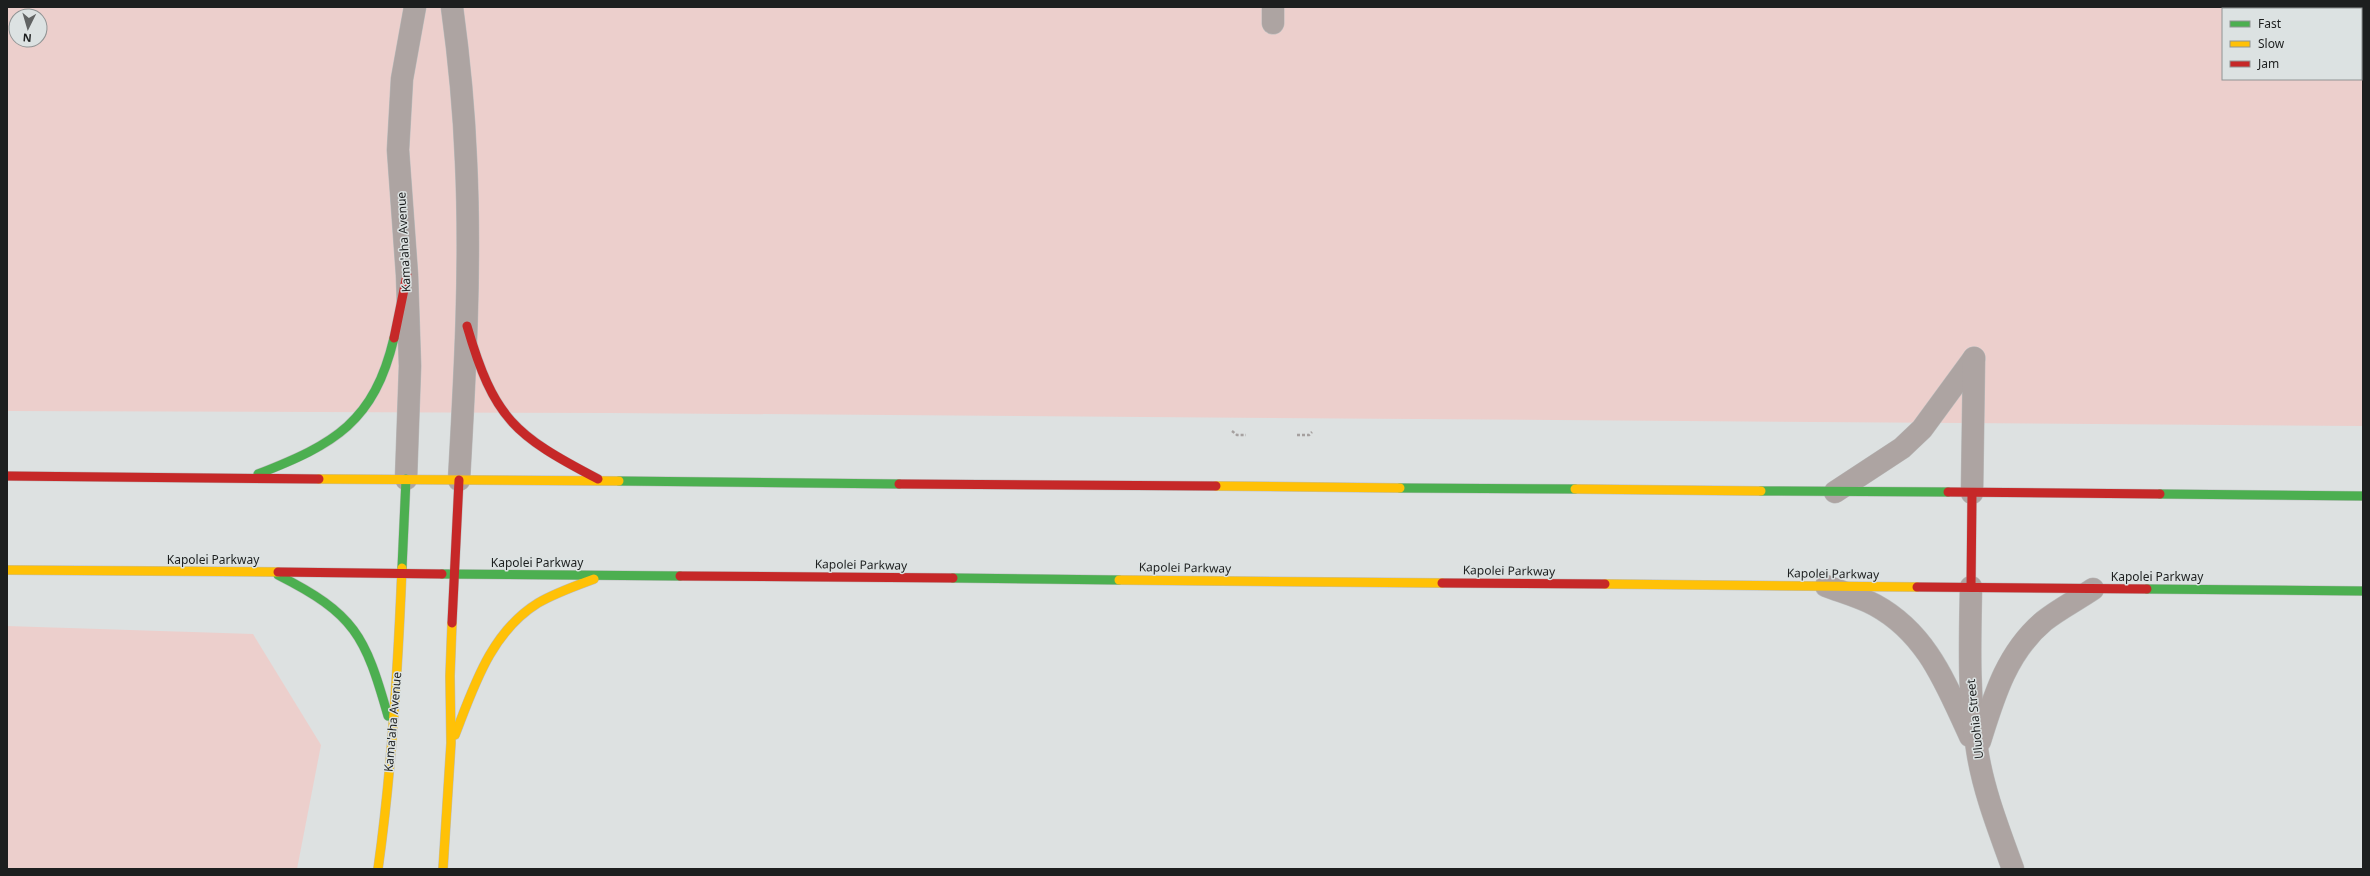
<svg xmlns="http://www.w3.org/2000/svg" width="2370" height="876" font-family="'Noto Sans',sans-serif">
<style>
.green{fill:#eccfcc;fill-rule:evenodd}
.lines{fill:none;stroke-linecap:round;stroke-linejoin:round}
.street-casing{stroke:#bbbdbd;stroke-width:23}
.fast-casing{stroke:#bbbdbd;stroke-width:10}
.slow-casing{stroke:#bbbdbd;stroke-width:10}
.jam-casing{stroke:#bbbdbd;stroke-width:10}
.path{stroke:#a5a09f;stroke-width:2.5;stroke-dasharray:3 2;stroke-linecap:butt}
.street{stroke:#ada4a2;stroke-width:22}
.fast{stroke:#4caf50;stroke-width:9}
.slow{stroke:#ffc107;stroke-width:9}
.jam{stroke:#c62828;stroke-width:9}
.labels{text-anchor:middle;stroke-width:3;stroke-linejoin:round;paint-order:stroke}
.street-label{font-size:12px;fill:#1d1f1f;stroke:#dce2e2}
</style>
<rect width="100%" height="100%" fill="#dde1e1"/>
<g class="green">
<path d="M 7,7 L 2363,7 L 2363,426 L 611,413 L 7,411 ZM 2223,9 L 2361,9 L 2361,79 L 2223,79 ZM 16,16 L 40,16 L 40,40 L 16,40 Z"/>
<path d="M 7,626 L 253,634 L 321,745 L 297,869 L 7,869 Z"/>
</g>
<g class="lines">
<defs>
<g id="street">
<path d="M 452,7 C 459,58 464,110 466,161 C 471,267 465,374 459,480"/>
<path d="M 1273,23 L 1273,7"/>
<path d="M 406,479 L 410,366 L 407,275 L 398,150 L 402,79 L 415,7"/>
<path d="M 1835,492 L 1902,448 L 1922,429 L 1974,358"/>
<path d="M 1972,493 L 1974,358"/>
<path d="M 1826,586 C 1842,592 1860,597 1875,605 C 1928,634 1946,685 1970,736"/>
<path d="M 1971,587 C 1970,641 1968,696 1977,749 C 1983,790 1999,830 2013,869"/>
<path d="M 1980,741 C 1994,696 2007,652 2044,621 C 2059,609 2077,600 2093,589"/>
</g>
<g id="fast">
<path d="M 258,474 C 335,444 374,422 394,338"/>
<path d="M 619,481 L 899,484"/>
<path d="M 1400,488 L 1575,489"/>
<path d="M 1761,491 L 1948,492"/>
<path d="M 2160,494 L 2363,496"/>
<path d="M 402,568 L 406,479"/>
<path d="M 442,574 L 680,576"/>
<path d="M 278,575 C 355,614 365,635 388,716"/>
<path d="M 953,578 L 1119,580"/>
<path d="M 2147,589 L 2363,591"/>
</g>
<g id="slow">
<path d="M 319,479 L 619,481"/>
<path d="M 1216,486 L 1400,488"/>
<path d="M 1575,489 L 1761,491"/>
<path d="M 7,570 L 278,572"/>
<path d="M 1119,580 L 1442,583"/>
<path d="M 1605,584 L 1917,587"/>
<path d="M 455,735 C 474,686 491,632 538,603 C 555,593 575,586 594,579"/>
<path d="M 378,869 C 392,770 398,668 402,568"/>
<path d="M 443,869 L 451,743 L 450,676 L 452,623"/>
</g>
<g id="jam">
<path d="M 467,326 C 494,419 514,435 598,479"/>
<path d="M 394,338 L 407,275"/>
<path d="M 7,476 L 319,479"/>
<path d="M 899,484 L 1216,486"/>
<path d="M 1948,492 L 2160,494"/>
<path d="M 278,572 L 442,574"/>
<path d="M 680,576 L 953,578"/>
<path d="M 1442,583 L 1605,584"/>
<path d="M 1917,587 L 2147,589"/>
<path d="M 1971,587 L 1972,493"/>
<path d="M 452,623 L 459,480"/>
</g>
</defs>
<use href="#street" class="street-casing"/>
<use href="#fast" class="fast-casing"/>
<use href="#slow" class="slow-casing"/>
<use href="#jam" class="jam-casing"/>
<g class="path">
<path d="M 1232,431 L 1237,435 L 1246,435"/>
<path d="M 1297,435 L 1309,435 L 1312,432"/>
</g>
<use href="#street" class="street"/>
<use href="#fast" class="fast"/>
<use href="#slow" class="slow"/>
<use href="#jam" class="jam"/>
</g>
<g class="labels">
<g class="street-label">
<text transform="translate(404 242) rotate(-93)" y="4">Kama'aha Avenue</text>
<text x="213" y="564">Kapolei Parkway</text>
<text x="537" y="567">Kapolei Parkway</text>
<text transform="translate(861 565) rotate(1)" y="4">Kapolei Parkway</text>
<text transform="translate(1185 568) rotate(1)" y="4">Kapolei Parkway</text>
<text transform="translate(1509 571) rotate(1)" y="4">Kapolei Parkway</text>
<text transform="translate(1833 574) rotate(1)" y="4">Kapolei Parkway</text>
<text x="2157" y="581">Kapolei Parkway</text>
<text transform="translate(1975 719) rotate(-96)" y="4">Uluohia Street</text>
<text transform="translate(393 722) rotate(-85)" y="4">Kama'aha Avenue</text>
</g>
</g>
<rect width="2370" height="876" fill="none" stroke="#1d1f1f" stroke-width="16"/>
<rect x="2222" y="8" width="140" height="72" fill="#dce2e2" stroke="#909494"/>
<rect x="2230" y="21" width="20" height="6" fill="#4caf50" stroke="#909494"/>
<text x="2258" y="28" font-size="12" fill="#1d1f1f">Fast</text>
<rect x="2230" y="41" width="20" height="6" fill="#ffc107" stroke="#909494"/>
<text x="2258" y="48" font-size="12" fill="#1d1f1f">Slow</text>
<rect x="2230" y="61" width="20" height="6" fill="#c62828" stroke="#909494"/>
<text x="2258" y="68" font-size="12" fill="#1d1f1f">Jam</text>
<g transform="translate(28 28) rotate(185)"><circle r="19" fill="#dce2e2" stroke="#909494"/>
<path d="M0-3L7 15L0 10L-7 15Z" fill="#606363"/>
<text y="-6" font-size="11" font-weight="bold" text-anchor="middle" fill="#1d1f1f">N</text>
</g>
</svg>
